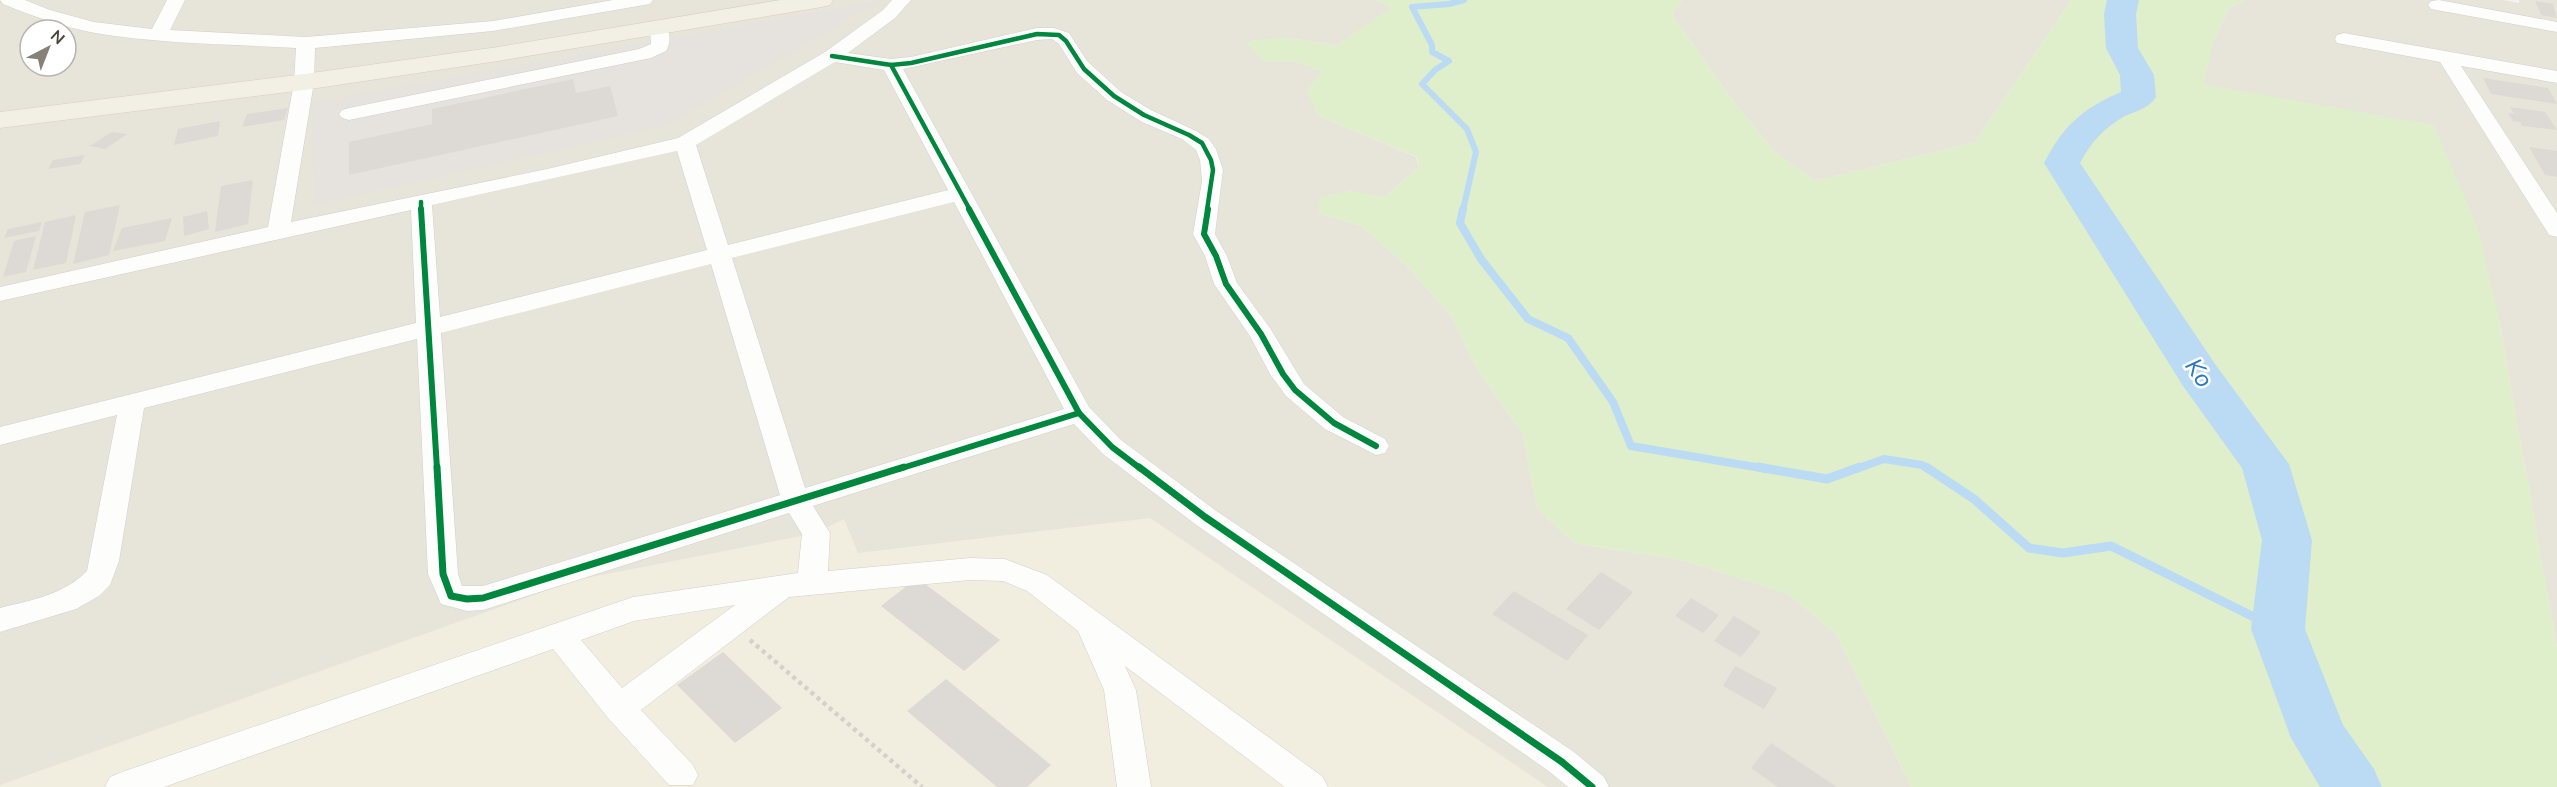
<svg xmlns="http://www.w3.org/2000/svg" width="2557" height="787" font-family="Mulish,sans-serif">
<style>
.residential{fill:#e7e4da;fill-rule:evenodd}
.industrial{fill:#e6e3de}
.education{fill:#f1eddf}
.green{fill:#dfefcb}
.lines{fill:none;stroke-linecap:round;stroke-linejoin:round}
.stream-far2{stroke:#bbdaf3;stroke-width:6}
.stream-far1{stroke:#bbdaf3;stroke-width:8}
.stream{stroke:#bbdaf3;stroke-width:9}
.river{fill:#bbdaf3;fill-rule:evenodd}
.building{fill:#dddad5}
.minor-casing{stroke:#d1cfca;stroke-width:1}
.major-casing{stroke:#d6cfb9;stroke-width:1}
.path{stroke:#d3d1cb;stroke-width:4.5;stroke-dasharray:4 4;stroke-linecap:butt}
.minor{fill:#fdfdfc;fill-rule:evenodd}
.major{fill:#f2efe4;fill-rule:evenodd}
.cycleway-far2-casing{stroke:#fff;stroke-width:8}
.cycleway-far1-casing{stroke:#fff;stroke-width:10}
.cycleway-casing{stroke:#fff;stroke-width:10}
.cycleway-far2{stroke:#00873e;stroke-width:4.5}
.cycleway-far1{stroke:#00873e;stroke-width:6}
.cycleway{stroke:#00873e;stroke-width:7}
.labels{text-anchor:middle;stroke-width:5;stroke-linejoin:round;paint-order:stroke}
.water-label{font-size:24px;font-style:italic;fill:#2977bd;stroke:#fff}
</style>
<rect width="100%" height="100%" fill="#f3f2ed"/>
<g class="residential">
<path d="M 0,0 L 1376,0 L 1392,8 L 1336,46 L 1284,37 L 1263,61 L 1294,61 L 1323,71 L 1317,115 L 1416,157 L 1419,167 L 1384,197 L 1348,191 L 1318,213 L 1361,226 L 1408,267 L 1452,317 L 1476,368 L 1523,434 L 1537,509 L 1574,543 L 1686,561 L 1788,594 L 1836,634 L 1911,787 L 0,787 ZM 30,30 L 66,30 L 66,66 L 30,66 Z"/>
<path d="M 1682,0 L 2071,0 L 1975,142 L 1815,181 L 1776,153 L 1736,105 L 1672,15 Z"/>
<path d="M 2247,0 L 2503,0 L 2519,3 L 2519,0 L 2557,0 L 2557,648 L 2498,314 L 2203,84 L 2213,42 L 2230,7 Z"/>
</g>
<path class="industrial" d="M 882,0 L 664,126 L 314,205 L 312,103 Z"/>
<path class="education" d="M 1150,518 L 1548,787 L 0,787 L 0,785 L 576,580 L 816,533 L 844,519 L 858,553 Z"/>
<path class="green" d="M 1376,0 L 1682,0 L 1672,15 L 1736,105 L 1776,153 L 1815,181 L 1975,142 L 2071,0 L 2247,0 L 2230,7 L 2213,42 L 2203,84 L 2434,125 L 2478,228 L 2498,314 L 2557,648 L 2557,787 L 1911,787 L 1836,634 L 1788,594 L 1686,561 L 1574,543 L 1537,509 L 1523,434 L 1476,368 L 1452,317 L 1408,267 L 1361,226 L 1318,213 L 1320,197 L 1348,191 L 1384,197 L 1419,167 L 1417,157 L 1317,115 L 1307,90 L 1322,71 L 1294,61 L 1263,61 L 1245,41 L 1284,37 L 1336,46 L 1391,8 Z"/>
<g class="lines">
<path class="stream-far2" d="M 1463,210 L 1476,152 L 1467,129 L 1422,84 L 1435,70 L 1449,61 L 1432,52 L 1432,45 L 1412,7 L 1449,4 L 1464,0"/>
<g class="stream-far1">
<path d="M 1463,209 L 1460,223 L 1481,259 L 1528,319 L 1568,338 L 1613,402 L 1631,446 L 1767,469"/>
<path d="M 1856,469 L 1884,459 L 1922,465 L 1928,469"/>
</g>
<g class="stream">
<path d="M 1758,467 L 1827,479 L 1860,467"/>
<path d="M 1926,467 L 1974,499 L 2029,548 L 2063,553 L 2111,546 L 2278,629"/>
</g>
<path class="river" d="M 2107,0 L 2139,0 L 2136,14 L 2138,48 L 2154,75 L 2156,97 C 2149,108 2137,111 2125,116 C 2104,128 2091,142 2080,163 L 2215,364 L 2289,464 L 2312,540 L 2305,629 L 2343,725 L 2374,769 L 2382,787 L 2320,787 L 2291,738 L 2251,629 L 2262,540 L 2242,468 L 2183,386 L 2044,163 C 2064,125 2082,109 2121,92 L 2120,75 L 2106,48 L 2104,14 Z"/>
</g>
<g class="building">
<path d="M 2535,1 L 2553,4 L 2557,18 L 2541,15 Z"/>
<path d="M 2483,78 L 2548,88 L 2557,104 L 2491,94 Z"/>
<path d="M 573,79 L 576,93 L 610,86 L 618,116 L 349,175 L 349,142 L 432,124 L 432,109 Z"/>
<path d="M 2510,107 L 2545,112 L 2557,130 L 2522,126 L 2520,122 L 2513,121 L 2508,113 L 2514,114 Z"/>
<path d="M 288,108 L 284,120 L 242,127 L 247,114 Z"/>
<path d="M 220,121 L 218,136 L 174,145 L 178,129 Z"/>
<path d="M 112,132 L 127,134 L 105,149 L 90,146 Z"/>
<path d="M 2529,147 L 2557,151 L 2557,177 L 2545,175 Z"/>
<path d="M 85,155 L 80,164 L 48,169 L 53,160 Z"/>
<path d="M 253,180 L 248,224 L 215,232 L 221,186 Z"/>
<path d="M 120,205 L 109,255 L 73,264 L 85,212 Z"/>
<path d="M 207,211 L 209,229 L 184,236 L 183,217 Z"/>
<path d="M 76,215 L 66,263 L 33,270 L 45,222 Z"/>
<path d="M 172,218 L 165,241 L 113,251 L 122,228 Z"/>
<path d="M 42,222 L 39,231 L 4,238 L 8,229 Z"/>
<path d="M 36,236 L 26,272 L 3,277 L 14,241 Z"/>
<path d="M 1601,572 L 1633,592 L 1599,630 L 1566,609 Z"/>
<path d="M 917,578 L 1000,640 L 964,671 L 881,606 Z"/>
<path d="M 1514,591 L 1588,635 L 1567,661 L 1492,614 Z"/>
<path d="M 1691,598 L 1719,615 L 1703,633 L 1675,616 Z"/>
<path d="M 1734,616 L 1761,632 L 1741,657 L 1714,641 Z"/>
<path d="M 723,652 L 782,708 L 735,743 L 677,685 Z"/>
<path d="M 1735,666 L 1777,688 L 1764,709 L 1723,686 Z"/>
<path d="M 946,679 L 1051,765 L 1027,787 L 997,787 L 907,711 Z"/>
<path d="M 1771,743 L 1837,787 L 1778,787 L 1751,768 Z"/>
</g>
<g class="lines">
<defs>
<g id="minor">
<path d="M 0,0 L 25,0 L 50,10 L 94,22 L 152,29 L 167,0 L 185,0 L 170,30 L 306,37 L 493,21 L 613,0 L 653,0 L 650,4 L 644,5 L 493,31 L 315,48 L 314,82 L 291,222 L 547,169 L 678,138 L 825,52 L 883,10 L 892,0 L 911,0 L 895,18 L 848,53 L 891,59 L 911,57 L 1037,28 L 1054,28 L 1069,33 L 1087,61 L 1121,92 L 1151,110 L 1196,131 L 1209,139 L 1216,149 L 1223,170 L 1215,234 L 1227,256 L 1237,283 L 1270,328 L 1304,384 L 1343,417 L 1385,439 L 1389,446 L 1385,453 L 1376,455 L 1325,429 L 1286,396 L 1270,374 L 1250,336 L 1214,284 L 1205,256 L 1193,234 L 1202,181 L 1200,160 L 1196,150 L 1182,139 L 1142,122 L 1107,100 L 1077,73 L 1059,44 L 1052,39 L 1037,40 L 903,69 L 1089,407 L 1121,440 L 1215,510 L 1574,752 L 1604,777 L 1609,787 L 1568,787 L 1550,772 L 1195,524 L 1103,454 L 1074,424 L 813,506 L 830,533 L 828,571 L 970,558 L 1005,559 L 1047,575 L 1323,777 L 1328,787 L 1285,787 L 1125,666 L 1136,690 L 1151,787 L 1117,787 L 1104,690 L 1078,631 L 1027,591 L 1003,581 L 970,580 L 789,597 L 641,710 L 693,765 L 698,775 L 693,785 L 669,785 L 608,718 L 553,649 L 164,787 L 105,787 L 110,777 L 122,772 L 633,597 L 798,573 L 802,534 L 789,513 L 483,610 L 467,611 L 441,604 L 428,574 L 417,339 L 144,408 L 119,561 L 110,585 L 99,596 L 76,609 L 0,632 L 0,608 C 32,600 63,595 87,571 L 117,415 L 0,445 L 0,427 L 416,323 L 411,210 L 0,301 L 0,287 L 268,227 L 294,82 L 296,48 C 229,44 161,44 95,33 C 63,27 32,16 3,4 ZM 835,62 L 884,70 L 948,190 L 728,245 L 696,145 ZM 677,151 L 707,250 L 440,317 L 432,205 ZM 954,202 L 1064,409 L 805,488 L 732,258 ZM 711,264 L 780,495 L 483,586 L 462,586 L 458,574 L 441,333 ZM 735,605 L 622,688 L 581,640 L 634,621 Z"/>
<path d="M 2439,0 L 2557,22 L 2557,32 L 2431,9 L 2428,5 L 2431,1 Z"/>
<path d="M 659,24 L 665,25 C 671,33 671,43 666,51 L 651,58 L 349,120 L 342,118 L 339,114 L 342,110 L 349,108 L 639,49 L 651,44 L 650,29 L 653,25 Z"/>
<path d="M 2344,33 L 2557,71 L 2557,83 L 2461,66 L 2557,213 L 2557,237 L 2549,235 L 2546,230 L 2440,62 L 2337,43 L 2335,39 L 2337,35 Z"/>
</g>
<path id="major" d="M 780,0 L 833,0 L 830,5 L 822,7 L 498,61 L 304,90 L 0,128 L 0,112 L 304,74 L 498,47 Z"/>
</defs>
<use href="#minor" class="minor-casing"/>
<use href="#major" class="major-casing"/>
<path class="path" d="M 750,640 L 922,787"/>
<use href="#minor" class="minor"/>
<use href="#major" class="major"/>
<defs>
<g id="cycleway-far2">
<path d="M 832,56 L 891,65 L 970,210"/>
<path d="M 891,65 L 911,63 L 1037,34 L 1059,35 L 1066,41 L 1084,69 L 1114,96 L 1144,115 L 1189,135 L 1202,143 L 1211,160 L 1213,170 L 1207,210"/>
<path d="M 421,202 L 421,210"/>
</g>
<g id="cycleway-far1">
<path d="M 421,209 L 437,469"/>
<path d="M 969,209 L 1079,413 L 1112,447 L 1141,469"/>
<path d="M 1208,209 L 1204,234 L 1216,256 L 1226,284 L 1261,334 L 1283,374 L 1295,390 L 1334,423 L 1376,446"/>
<path d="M 899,469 L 1079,413"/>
</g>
<g id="cycleway">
<path d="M 437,467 L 443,574 L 451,596 L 467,599 L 483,598 L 904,467"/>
<path d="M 1139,467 L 1205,517 L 1562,762 L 1592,787"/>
</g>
</defs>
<use href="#cycleway-far2" class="cycleway-far2-casing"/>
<use href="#cycleway-far1" class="cycleway-far1-casing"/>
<use href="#cycleway" class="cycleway-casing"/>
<use href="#cycleway-far2" class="cycleway-far2"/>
<use href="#cycleway-far1" class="cycleway-far1"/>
<use href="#cycleway" class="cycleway"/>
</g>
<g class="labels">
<g class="water-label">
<text transform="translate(2199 373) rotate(56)" y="8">Ko</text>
</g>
</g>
<g transform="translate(48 48) rotate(42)"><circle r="28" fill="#ffffff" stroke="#b7b4af" stroke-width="1.5"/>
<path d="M0-4.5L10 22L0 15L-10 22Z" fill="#858177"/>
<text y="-9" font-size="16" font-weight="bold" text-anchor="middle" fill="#4a4437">N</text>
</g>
</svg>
